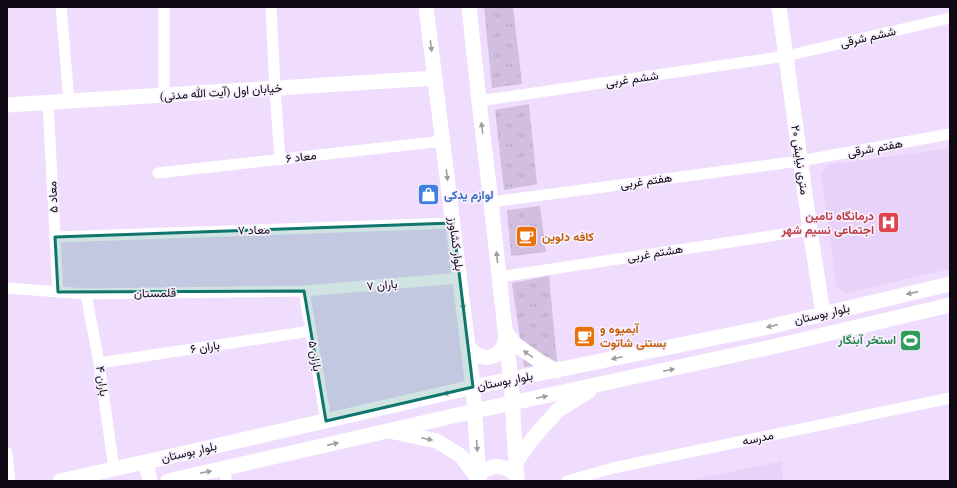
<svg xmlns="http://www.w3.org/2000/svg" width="957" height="488" font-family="'PT Serif',Vazirmatn,serif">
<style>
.built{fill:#e9d2fa}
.grass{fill:url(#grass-tufts)}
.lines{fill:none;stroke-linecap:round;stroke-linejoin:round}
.street{stroke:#fff;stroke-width:11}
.secondary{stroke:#fff;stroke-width:15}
.oneway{fill:#a09da1}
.marked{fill:#0f766e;fill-opacity:0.2;stroke:#0f766e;stroke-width:3;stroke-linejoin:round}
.labels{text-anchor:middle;stroke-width:3.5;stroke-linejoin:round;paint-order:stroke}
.street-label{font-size:12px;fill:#110a15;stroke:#f7f0fd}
.shop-label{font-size:12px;font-weight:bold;fill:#366cbe;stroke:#f7f0fd;text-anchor:start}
.health-label{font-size:12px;font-weight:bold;fill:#be3a42;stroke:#f7f0fd;text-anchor:end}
.food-label{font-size:12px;font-weight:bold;fill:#c56008;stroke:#f7f0fd;text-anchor:start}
.leisure-label{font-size:12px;font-weight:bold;fill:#27864d;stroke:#f7f0fd;text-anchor:end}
</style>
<defs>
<pattern id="grass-tufts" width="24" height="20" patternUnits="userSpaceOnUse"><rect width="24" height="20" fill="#d2bfe0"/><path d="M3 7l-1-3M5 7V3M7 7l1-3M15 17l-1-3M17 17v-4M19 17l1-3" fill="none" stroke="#b3a3bf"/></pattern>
</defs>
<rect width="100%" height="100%" fill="#f0ddfe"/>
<g class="built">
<path d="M 950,148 L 950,269 L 846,293 L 836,286 L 821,173 L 827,165 Z"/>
<path d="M 782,461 L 783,481 L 687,481 Z"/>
</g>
<g class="grass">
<path d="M 484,7 L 513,7 L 522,84 L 492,88 Z"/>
<path d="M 529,104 L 537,184 L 504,190 L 495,110 Z"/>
<path d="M 540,206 L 546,252 L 511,256 L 507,210 Z"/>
<path d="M 549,276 L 557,361 L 524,367 L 512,283 Z"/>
</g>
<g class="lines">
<g class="street">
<path d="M 61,7 L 69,101"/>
<path d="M 164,7 L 164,95"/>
<path d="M 271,7 L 275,88 L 280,160"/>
<path d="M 479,101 L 786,56 L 950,18"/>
<path d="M 48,103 L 58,292"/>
<path d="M 158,173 L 443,141"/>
<path d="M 491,202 L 800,161 L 950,134"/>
<path d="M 55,237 L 453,223"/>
<path d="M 499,277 L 810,230"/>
<path d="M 7,288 L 86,294 L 304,291 L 460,278"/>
<path d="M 304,291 L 326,421"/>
<path d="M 86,294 L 99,363 L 114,469"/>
<path d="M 99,363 L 311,331"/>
<path d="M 7,453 L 10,481"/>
<path d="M 225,468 L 226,481"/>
<path d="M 567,481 L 613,468 L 950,398"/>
</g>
<g class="secondary">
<path d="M 426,7 L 473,387 L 479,481"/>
<path d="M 469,7 L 479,101 L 491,202 L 506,339 L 511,380 L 517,481"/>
<path d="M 779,7 L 810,230 L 823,314"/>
<path d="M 7,105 L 435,78"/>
<path d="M 505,331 L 515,344 L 539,361 L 556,371"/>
<path d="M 468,346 C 480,364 501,360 506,339"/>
<path d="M 394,432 L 437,441 L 461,456 L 479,480"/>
<path d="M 146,462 L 150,481"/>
<path d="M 516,462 L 533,438 L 558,410 L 589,391"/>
<path d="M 479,474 C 493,464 503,464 517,475"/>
<path d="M 60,481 L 194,451 L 473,387 L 768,327 L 950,284"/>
<path d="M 168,481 L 475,411 L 776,346 L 950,305"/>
</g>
</g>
<defs><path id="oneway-solid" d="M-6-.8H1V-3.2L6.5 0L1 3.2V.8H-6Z"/></defs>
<g class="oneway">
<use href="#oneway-solid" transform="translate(431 46) rotate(83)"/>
<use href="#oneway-solid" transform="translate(482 128) rotate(-97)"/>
<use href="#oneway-solid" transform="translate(447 175) rotate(83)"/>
<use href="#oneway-solid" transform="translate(497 257) rotate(-96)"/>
<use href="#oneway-solid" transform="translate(912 293) rotate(167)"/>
<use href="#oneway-solid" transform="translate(463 304) rotate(83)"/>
<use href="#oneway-solid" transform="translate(772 326) rotate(167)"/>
<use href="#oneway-solid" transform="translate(528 354) rotate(-145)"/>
<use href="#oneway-solid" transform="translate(617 358) rotate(168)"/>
<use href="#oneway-solid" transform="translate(669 370) rotate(-12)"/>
<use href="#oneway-solid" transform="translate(449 393) rotate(167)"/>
<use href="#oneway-solid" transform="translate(542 397) rotate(-12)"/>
<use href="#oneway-solid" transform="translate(427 439) rotate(12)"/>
<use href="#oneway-solid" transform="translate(333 444) rotate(-13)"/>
<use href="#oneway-solid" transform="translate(477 446) rotate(86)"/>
<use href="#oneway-solid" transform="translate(206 472) rotate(-12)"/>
</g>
<path class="marked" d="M 453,223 L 473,387 L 326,421 L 304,291 L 58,292 L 55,237 Z"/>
<defs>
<symbol id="shop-square" viewBox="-11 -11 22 22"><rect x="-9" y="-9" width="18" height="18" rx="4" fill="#3f7fe0" stroke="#f7f0fd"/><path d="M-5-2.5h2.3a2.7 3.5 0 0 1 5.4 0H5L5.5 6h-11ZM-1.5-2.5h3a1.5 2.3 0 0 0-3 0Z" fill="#fff"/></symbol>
<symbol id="hospital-square" viewBox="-11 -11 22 22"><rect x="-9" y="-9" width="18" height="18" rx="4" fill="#e0444e" stroke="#f7f0fd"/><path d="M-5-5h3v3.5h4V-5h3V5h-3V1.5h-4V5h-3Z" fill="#fff"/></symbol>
<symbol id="cafe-square" viewBox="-11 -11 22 22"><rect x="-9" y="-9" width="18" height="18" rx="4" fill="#e8710a" stroke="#f7f0fd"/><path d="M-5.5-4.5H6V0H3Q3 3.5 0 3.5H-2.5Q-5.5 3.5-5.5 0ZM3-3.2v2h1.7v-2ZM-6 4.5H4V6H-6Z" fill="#fff"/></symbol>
<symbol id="stadium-square" viewBox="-11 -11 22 22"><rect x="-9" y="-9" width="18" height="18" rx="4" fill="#2e9e5b" stroke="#f7f0fd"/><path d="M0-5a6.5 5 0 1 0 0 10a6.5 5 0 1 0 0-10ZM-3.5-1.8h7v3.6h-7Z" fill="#fff"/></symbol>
</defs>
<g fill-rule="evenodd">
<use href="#shop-square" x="416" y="182" width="25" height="25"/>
<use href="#hospital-square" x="876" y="210" width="25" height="25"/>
<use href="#cafe-square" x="514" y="224" width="25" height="25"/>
<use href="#cafe-square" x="572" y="324" width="25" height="25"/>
<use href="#stadium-square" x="898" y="328" width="25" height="25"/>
</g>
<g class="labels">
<g class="street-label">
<text transform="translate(868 37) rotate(-13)" y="4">ششم شرقی</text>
<text transform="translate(632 79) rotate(-8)" y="4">ششم غربی</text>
<text transform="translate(221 92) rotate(-4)" y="4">خیابان اول (آیت الله مدنی)</text>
<text transform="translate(875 148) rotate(-10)" y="4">هفتم شرقی</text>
<text transform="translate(301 157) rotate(-7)" y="4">معاد ۶</text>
<text transform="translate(800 160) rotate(82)" y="4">۲۰ متری نیایش</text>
<text transform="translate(646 181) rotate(-8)" y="4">هفتم غربی</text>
<text transform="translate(53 197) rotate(-93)" y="4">معاد ۵</text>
<text transform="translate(254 230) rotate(-2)" y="4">معاد ۷</text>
<text transform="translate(456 244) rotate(83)" y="4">بلوار کشاورز</text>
<text transform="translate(655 253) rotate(-9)" y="4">هشتم غربی</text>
<text transform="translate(382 285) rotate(-5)" y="4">باران ۷</text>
<text transform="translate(155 293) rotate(-1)" y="4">قلمستان</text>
<text transform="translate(822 314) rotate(-13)" y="4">بلوار بوستان</text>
<text transform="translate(205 347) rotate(-9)" y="4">باران ۶</text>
<text transform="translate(315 356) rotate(80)" y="4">باران ۵</text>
<text transform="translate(102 381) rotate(82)" y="4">باران ۴</text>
<text transform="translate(505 381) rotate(-11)" y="4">بلوار بوستان</text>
<text transform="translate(758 438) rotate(-12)" y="4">مدرسه</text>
<text transform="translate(189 452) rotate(-13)" y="4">بلوار بوستان</text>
</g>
<g class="shop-label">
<text x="444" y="199">لوازم یدکی</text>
</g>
<g class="health-label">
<text x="874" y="220">درمانگاه تامین<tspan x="874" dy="14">اجتماعی نسیم شهر</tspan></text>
</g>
<g class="food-label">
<text x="542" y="241">کافه دلوین</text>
<text x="600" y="333">آبمیوه و<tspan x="600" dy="14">بستنی شاتوت</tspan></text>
</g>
<g class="leisure-label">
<text x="896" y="344">استخر آبنگار</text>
</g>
</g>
<rect width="957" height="488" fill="none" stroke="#110a15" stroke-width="16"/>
</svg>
